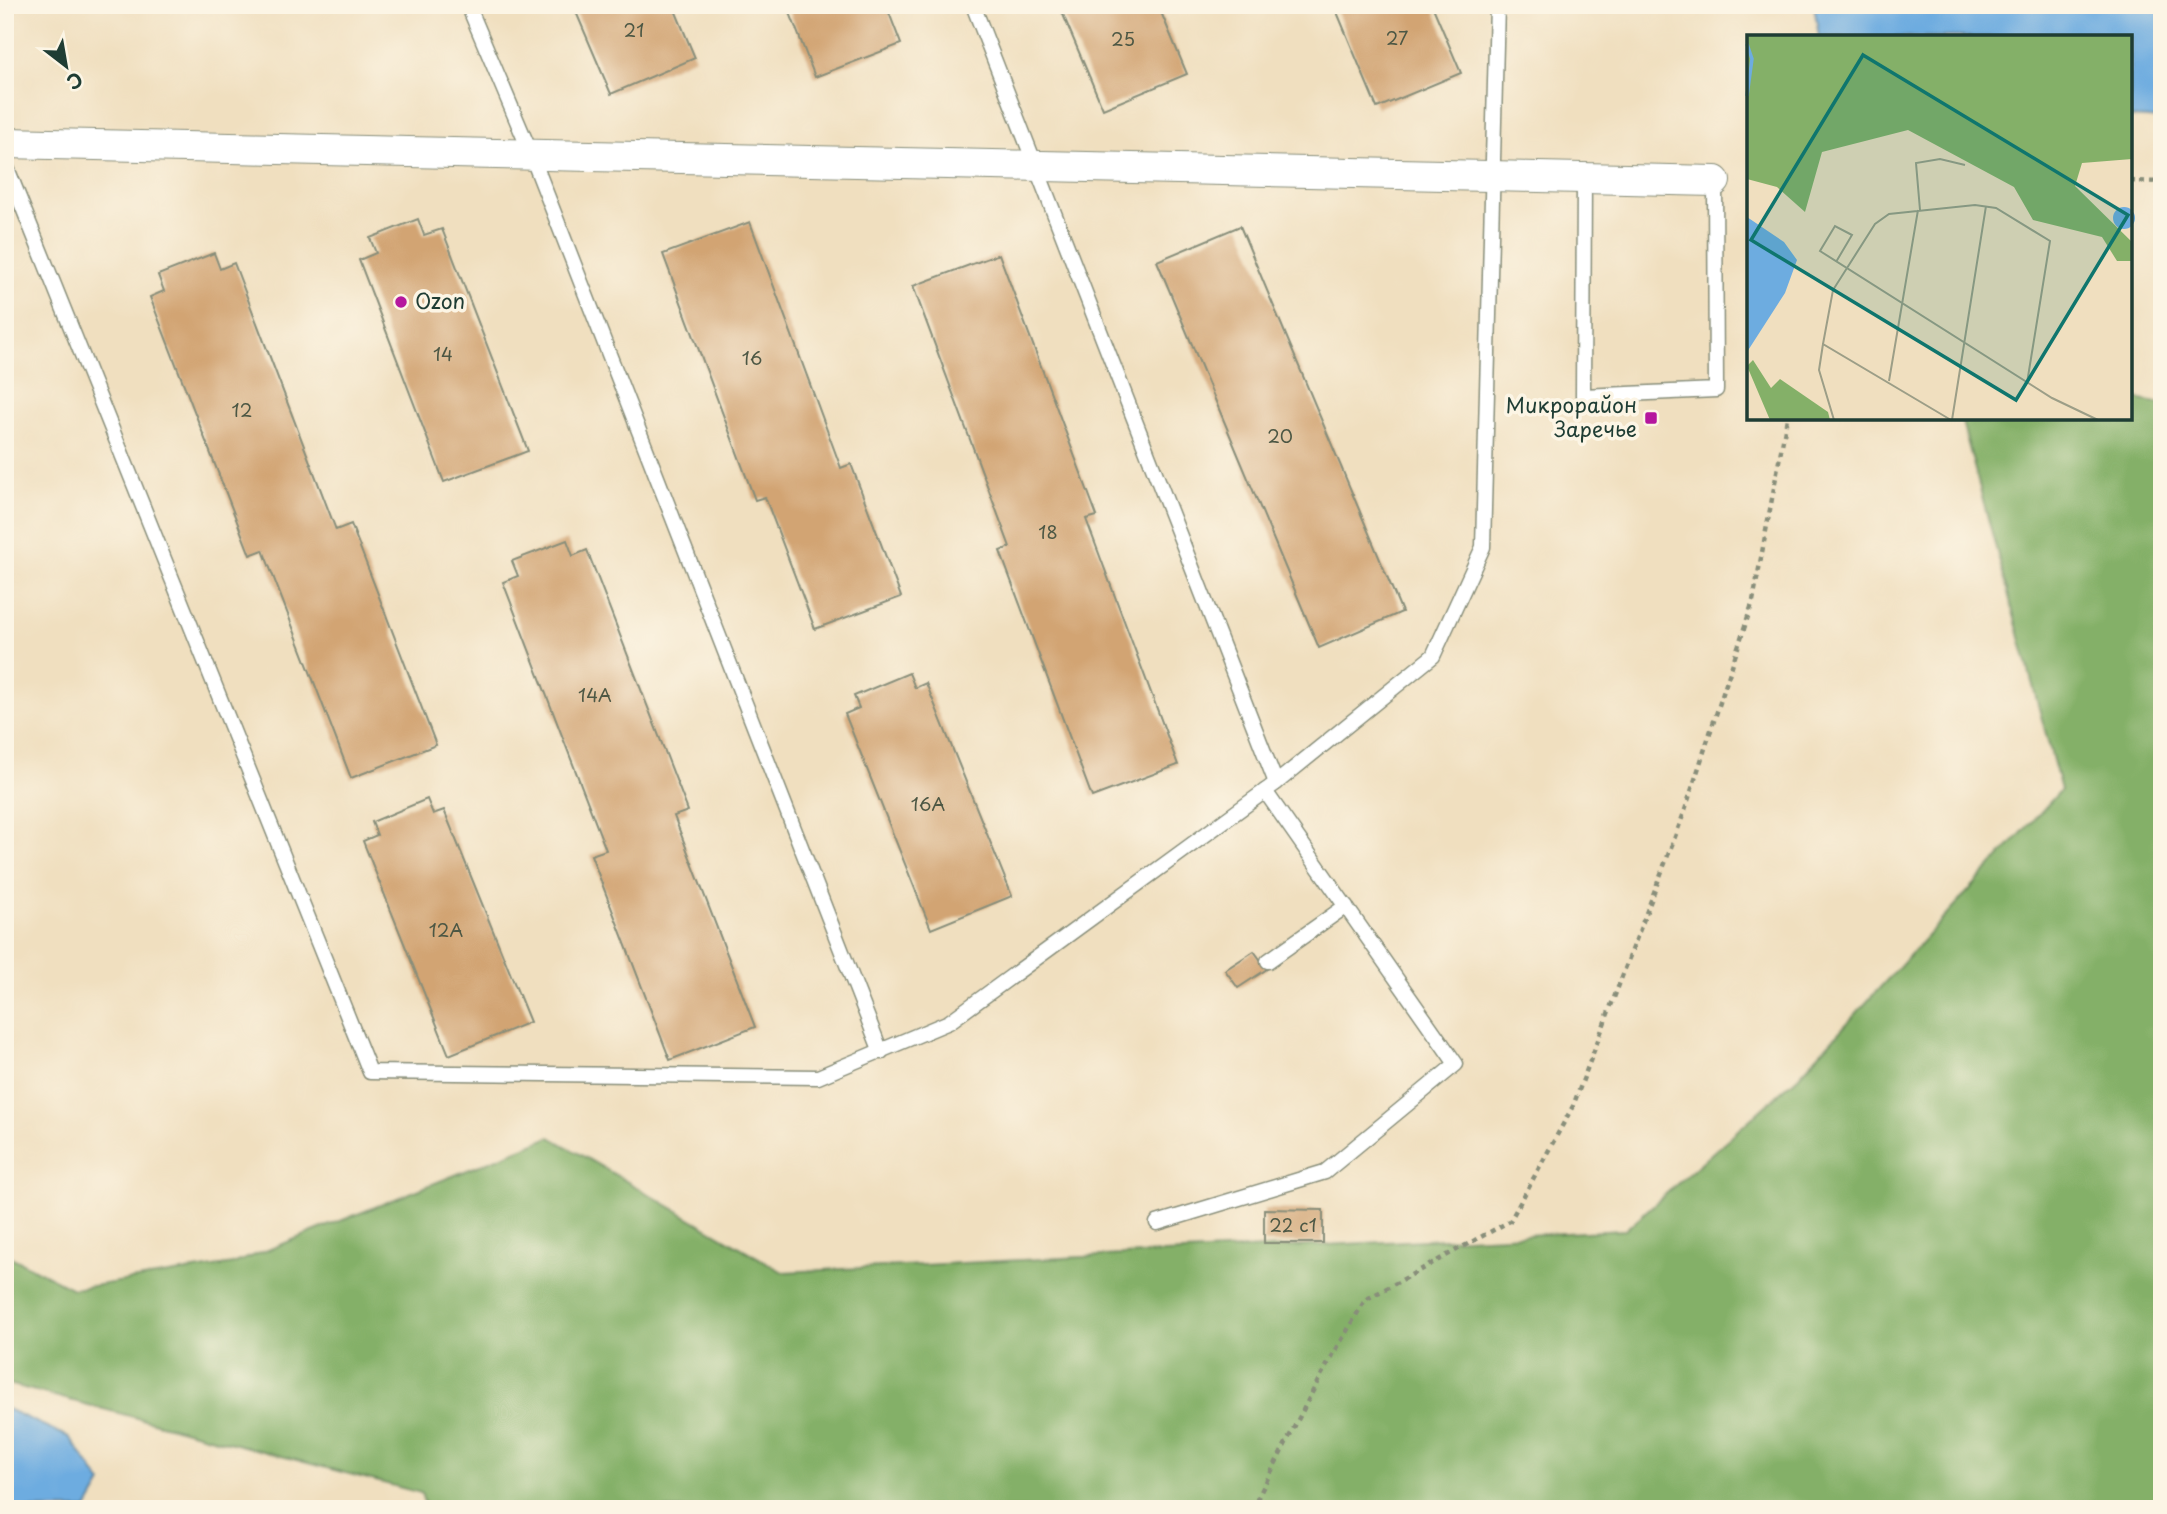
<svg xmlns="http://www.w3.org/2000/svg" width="2167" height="1514" font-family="'Playpen Sans',sans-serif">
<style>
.forest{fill:#84b068;stroke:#52764e;stroke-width:2}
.water{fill:#6dace0;stroke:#46748a;stroke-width:2}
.building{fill:#d2a473}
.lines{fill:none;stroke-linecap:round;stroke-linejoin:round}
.lane-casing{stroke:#888e7a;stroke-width:17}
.street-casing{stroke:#888e7a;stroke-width:32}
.path{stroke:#888e7a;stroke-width:4.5;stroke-dasharray:5 5;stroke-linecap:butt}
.lane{stroke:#fff;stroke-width:14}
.street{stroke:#fff;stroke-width:30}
.poi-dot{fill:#b5179e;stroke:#fcf5e5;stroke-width:2.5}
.labels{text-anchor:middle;stroke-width:7;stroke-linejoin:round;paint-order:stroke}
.number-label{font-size:18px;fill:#4c5744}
.poi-label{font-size:21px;fill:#1f3d34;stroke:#fcf5e5;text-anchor:start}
.inset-river{fill:none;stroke:#6dace0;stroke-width:3.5}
.inset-road{fill:none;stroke:#9c9e87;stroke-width:2}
.view{fill:#0f766e;fill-opacity:0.15;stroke:#0f766e;stroke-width:3.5}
.inset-edge{fill:none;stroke:#1f3d34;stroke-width:3.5}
</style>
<rect width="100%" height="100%" fill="#fcf5e5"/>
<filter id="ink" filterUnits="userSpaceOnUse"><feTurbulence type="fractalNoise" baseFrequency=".0143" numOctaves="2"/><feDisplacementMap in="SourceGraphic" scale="14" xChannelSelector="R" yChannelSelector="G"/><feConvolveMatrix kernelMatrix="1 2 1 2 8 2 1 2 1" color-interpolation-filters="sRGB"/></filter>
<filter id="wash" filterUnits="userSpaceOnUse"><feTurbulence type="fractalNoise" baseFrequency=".00686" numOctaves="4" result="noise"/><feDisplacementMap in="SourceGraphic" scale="28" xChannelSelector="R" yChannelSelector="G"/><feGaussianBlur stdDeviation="1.57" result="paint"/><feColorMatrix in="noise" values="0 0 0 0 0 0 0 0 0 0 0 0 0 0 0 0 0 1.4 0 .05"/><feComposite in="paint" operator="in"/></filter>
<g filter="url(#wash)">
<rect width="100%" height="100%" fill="#f0dfbf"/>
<path class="forest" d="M 2130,398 L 2162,404 L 2162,1509 L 426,1509 L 421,1493 L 5,1383 L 5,1254 L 73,1289 L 233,1264 L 550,1137 L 783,1272 L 1625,1230 L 1798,1077 L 2061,790 L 1961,418 L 2130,418 Z"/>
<g class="water">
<path d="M 1814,5 L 2162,5 L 2162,119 L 2130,117 L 2130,37 L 1819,37 Z"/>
<path d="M 5,1408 L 69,1437 L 102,1483 L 87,1509 L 5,1509 Z"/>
</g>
<g id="blocks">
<g class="building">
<path d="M 573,5 L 673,5 L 695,58 L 611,94 Z"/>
<path d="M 787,5 L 886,5 L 901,44 L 815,77 Z"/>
<path d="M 1059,5 L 1158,5 L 1187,74 L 1103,109 Z"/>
<path d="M 1334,5 L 1432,5 L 1461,73 L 1377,108 Z"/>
<path d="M 418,219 L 424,235 L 442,229 L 528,451 L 444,482 L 359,260 L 376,253 L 370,238 Z"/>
<path d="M 750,222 L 841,468 L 851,464 L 901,597 L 815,629 L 765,497 L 755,500 L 663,254 Z"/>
<path d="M 1240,226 L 1402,612 L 1319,648 L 1157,261 Z"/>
<path d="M 214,253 L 220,269 L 234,263 L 336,530 L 351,524 L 436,745 L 351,778 L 263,550 L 250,555 L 150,297 L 164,291 L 158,275 Z"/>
<path d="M 999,254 L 1097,516 L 1086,519 L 1178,765 L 1092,797 L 1000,551 L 1010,547 L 913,286 Z"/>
<path d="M 567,540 L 573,556 L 587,550 L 688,811 L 674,816 L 755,1027 L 670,1060 L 591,855 L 606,850 L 503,582 L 518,576 L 512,561 Z"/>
<path d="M 909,673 L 915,688 L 926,683 L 1012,896 L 931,929 L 845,714 L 859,708 L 854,696 Z"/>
<path d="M 427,799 L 433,814 L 444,810 L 530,1022 L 449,1055 L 363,841 L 377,835 L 372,822 Z"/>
<path d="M 1254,951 L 1267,969 L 1238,988 L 1225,970 Z"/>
<path d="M 1264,1209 L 1323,1210 L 1323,1243 L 1264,1243 Z"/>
</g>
</g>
</g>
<g filter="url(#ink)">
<use href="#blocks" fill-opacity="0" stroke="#888e7a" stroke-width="2"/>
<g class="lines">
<defs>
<g id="lane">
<path d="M 468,5 L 531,154 L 881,1052"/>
<path d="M 973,5 L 1276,783"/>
<path d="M 5,163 L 370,1072 L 818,1077 L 949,1022 L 1276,783 L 1433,656 L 1483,547 L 1497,5"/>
<path d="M 1584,178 L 1583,396 L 1716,390 L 1715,181"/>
<path d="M 1268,961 L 1346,906"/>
<path d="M 1157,1223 L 1325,1172 L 1456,1064 L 1265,791"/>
</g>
<path id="street" d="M 5,143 L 1715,181"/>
</defs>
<use href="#lane" class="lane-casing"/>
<use href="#street" class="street-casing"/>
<g class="path">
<path d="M 2130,181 L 2162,182"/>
<path d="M 1252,1509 L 1319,1379 L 1365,1300 L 1510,1221 L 1573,1106 L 1684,813 L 1753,601 L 1787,418"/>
</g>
<use href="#lane" class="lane"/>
<use href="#street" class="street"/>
</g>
</g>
<g class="poi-dot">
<circle cx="401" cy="302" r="7"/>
<rect x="1644" y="411" width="14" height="14" rx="3.5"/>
</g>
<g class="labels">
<g class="number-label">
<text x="634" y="37">21</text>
<text x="1397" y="45">27</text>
<text x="1123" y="46">25</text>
<text x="443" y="361">14</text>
<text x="752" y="365">16</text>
<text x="242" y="417">12</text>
<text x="1280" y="443">20</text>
<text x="1048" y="539">18</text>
<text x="595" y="702">14А</text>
<text x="928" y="811">16А</text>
<text x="446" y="937">12А</text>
<text x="1293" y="1232">22 с1</text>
</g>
<g class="poi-label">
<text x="415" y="309">Ozon</text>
<text x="1637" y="413" text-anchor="end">Микрорайон<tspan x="1637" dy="24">Заречье</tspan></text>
</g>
</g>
<g transform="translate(1747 35)">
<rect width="385" height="385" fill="#f0dfbf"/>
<path d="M 0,0 L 385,0 L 385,124 L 335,128 L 328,151 L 385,207 L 385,226 L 370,226 L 355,202 L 286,185 L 267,152 L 161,95 L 75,117 L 58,177 L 30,152 L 0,144 ZM 6,325 L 24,353 L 33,344 L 81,377 L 83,385 L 23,385 L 0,331 Z" fill="#84b068"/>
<path d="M366 183a11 11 0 1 1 22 0a11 11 0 1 1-22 0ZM 0,182 L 37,207 L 50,225 L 38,258 L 0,317 Z" fill="#6dace0"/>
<path class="inset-river" d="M 0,9 L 5,24 L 0,61"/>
<path class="inset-road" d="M 173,175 L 169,128 L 193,124 L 218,130M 89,227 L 105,200 L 88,191 L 73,216 L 305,363 L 351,385M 76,309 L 72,335 L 87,385M 142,346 L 171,175M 204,385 L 76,309 L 86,255 L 128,189 L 142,179 L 228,170 L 249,173 L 303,206 L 280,348M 205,385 L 239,171"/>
<path class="view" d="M 116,20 L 381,180 L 269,365 L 4,205 Z"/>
<rect width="385" height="385" class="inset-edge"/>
</g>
<rect width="2167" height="1514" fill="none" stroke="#fcf5e5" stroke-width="28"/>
<g transform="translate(66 66) rotate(149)" stroke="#fcf5e5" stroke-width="5" paint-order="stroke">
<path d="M0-5L12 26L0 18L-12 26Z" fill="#1f3d34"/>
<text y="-10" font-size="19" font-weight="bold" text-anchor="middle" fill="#1f3d34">С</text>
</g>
</svg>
